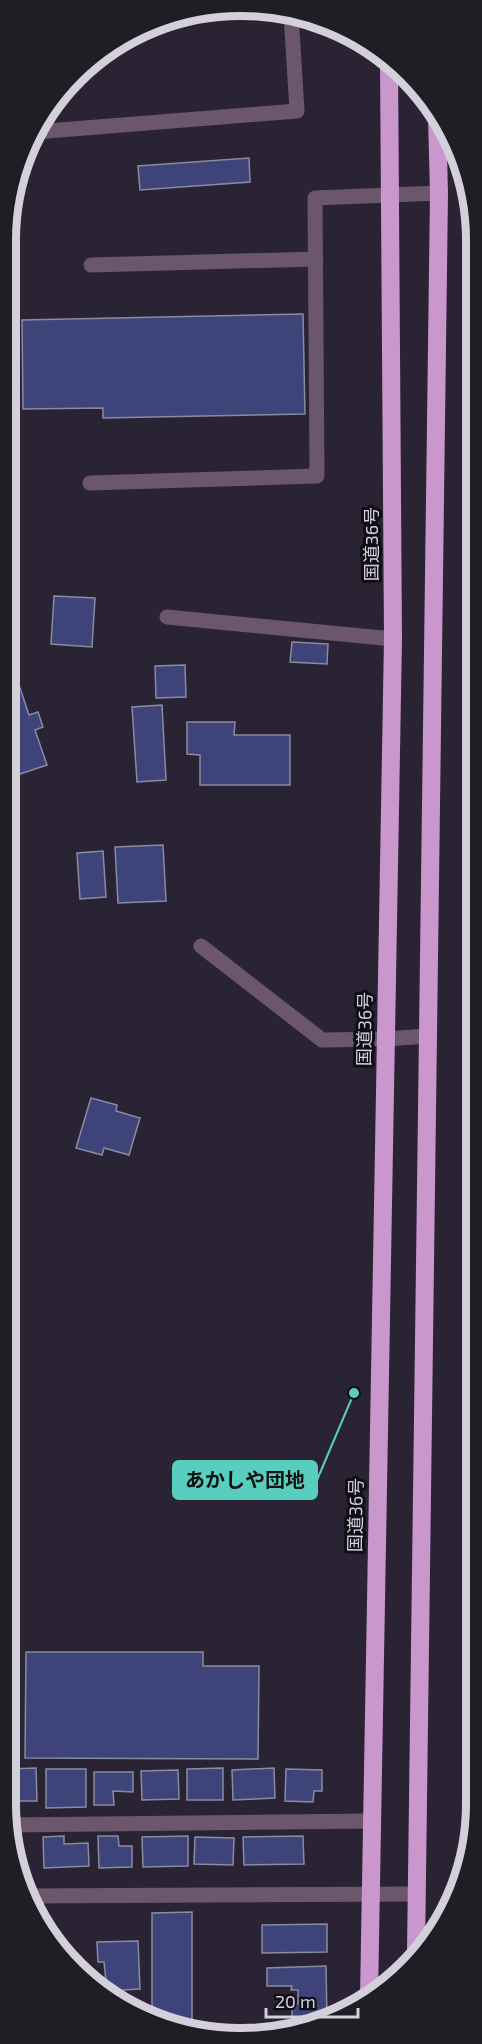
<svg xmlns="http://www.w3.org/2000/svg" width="482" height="2044" font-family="'Exo 2','Noto Sans JP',sans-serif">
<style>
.building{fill:#3e437a;stroke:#888ca1;stroke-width:1.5}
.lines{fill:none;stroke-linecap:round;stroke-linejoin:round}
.minor{stroke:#6b566b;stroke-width:15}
.highway{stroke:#ca97cc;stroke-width:18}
.labels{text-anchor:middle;stroke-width:6;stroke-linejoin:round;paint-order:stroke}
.street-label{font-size:18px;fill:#d3d0db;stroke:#100e15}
.rim{fill:none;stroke:#d3d0db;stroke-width:8}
.leader{fill:none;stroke:#58cebf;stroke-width:2}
.callout-dot{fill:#58cebf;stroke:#100e15;stroke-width:2}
.callout{fill:#58cebf;stroke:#58cebf;stroke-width:2}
.callout-label{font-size:20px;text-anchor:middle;font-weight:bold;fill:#111}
</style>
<rect width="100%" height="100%" fill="#292333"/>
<g class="building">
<path d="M 249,158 L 250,182 L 140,190 L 138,166 Z"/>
<path d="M 303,314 L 305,414 L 103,418 L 103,408 L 23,409 L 22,320 Z"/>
<path d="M 54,596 L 95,598 L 92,647 L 51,644 Z"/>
<path d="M 292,642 L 328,644 L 327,664 L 290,662 Z"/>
<path d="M 10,658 L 29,715 L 38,712 L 43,727 L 35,730 L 47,765 L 14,776 L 7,757 L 7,721 L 14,718 L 7,699 L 7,659 Z"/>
<path d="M 185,665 L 186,697 L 156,698 L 155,666 Z"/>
<path d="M 162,705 L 166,780 L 137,782 L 132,707 Z"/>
<path d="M 187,722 L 235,722 L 234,735 L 290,735 L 290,785 L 200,785 L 200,755 L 187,754 Z"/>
<path d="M 163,845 L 166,901 L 118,903 L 115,847 Z"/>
<path d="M 103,851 L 106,897 L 80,899 L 77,853 Z"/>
<path d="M 91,1098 L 117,1105 L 116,1111 L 140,1118 L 129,1155 L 104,1148 L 102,1155 L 76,1148 Z"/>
<path d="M 26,1652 L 203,1652 L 203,1666 L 259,1666 L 258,1759 L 25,1758 Z"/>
<path d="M 36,1768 L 37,1801 L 6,1801 L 6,1769 Z"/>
<path d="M 223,1768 L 223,1800 L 187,1800 L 187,1769 Z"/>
<path d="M 274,1768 L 275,1798 L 233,1800 L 232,1770 Z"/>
<path d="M 46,1769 L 86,1769 L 86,1807 L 46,1808 Z"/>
<path d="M 286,1769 L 322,1770 L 322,1791 L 314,1791 L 313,1802 L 285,1801 Z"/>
<path d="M 178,1770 L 179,1799 L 142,1800 L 141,1771 Z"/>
<path d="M 94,1772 L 133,1772 L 133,1792 L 113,1791 L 114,1805 L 94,1805 Z"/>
<path d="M 64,1836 L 64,1844 L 88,1843 L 89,1866 L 44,1868 L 43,1837 Z"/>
<path d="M 98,1836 L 118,1836 L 119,1846 L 132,1846 L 132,1867 L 99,1868 Z"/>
<path d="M 188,1836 L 188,1866 L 143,1867 L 142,1837 Z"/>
<path d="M 303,1836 L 304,1864 L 244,1865 L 243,1837 Z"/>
<path d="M 195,1837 L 234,1838 L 233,1865 L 194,1864 Z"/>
<path d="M 192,1912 L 192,2020 L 160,2020 L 152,2018 L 152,1913 Z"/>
<path d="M 327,1924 L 327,1952 L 262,1953 L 262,1925 Z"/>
<path d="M 138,1941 L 140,1989 L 107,1991 L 104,1962 L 98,1962 L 97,1942 Z"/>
<path d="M 326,1966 L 327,2018 L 292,2020 L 292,2004 L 298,2004 L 298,1990 L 291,1990 L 292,1986 L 267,1986 L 267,1968 Z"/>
<path d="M 308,2027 L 302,2030 L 225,2037 L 190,2028 Z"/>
</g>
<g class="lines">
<g class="minor">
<path d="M 35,132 L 297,111 L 291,14"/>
<path d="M 91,265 L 316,259"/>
<path d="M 90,483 L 317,476 L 315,198 L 439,193"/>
<path d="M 167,617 L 393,639"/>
<path d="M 201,946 L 322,1040 L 386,1039 L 427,1036"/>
<path d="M 10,1825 L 371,1821"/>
<path d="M 26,1896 L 417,1894"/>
</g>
<g class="highway">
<path d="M 416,1953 L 439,193 L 437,117"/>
<path d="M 369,1997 L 393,639 L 389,62"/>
</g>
</g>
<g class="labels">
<g class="street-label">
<text transform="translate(372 544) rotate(-90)" y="6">国道36号</text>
<text transform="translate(365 1029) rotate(-89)" y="6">国道36号</text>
<text transform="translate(356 1515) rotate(-89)" y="6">国道36号</text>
</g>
</g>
<path d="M0 0H482V2044H0ZM240 16H242A224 224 0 0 1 466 240V1804A224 224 0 0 1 242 2028H240A224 224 0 0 1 16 1804V240A224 224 0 0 1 240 16Z" fill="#201e25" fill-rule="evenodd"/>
<path class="rim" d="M240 16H242A224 224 0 0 1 466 240V1804A224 224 0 0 1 242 2028H240A224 224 0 0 1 16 1804V240A224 224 0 0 1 240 16Z"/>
<path class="leader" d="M354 1393L317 1480"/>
<circle class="callout-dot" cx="354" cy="1393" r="6"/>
<rect class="callout" x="173" y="1461" width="144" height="38" rx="6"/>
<g class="callout-label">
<text x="245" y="1487">あかしや団地</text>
</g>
<path d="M266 2008v9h92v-9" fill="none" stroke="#d3d0db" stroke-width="3"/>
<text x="275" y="2008" font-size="18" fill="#d3d0db" stroke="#100e15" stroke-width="4.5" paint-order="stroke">20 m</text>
</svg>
